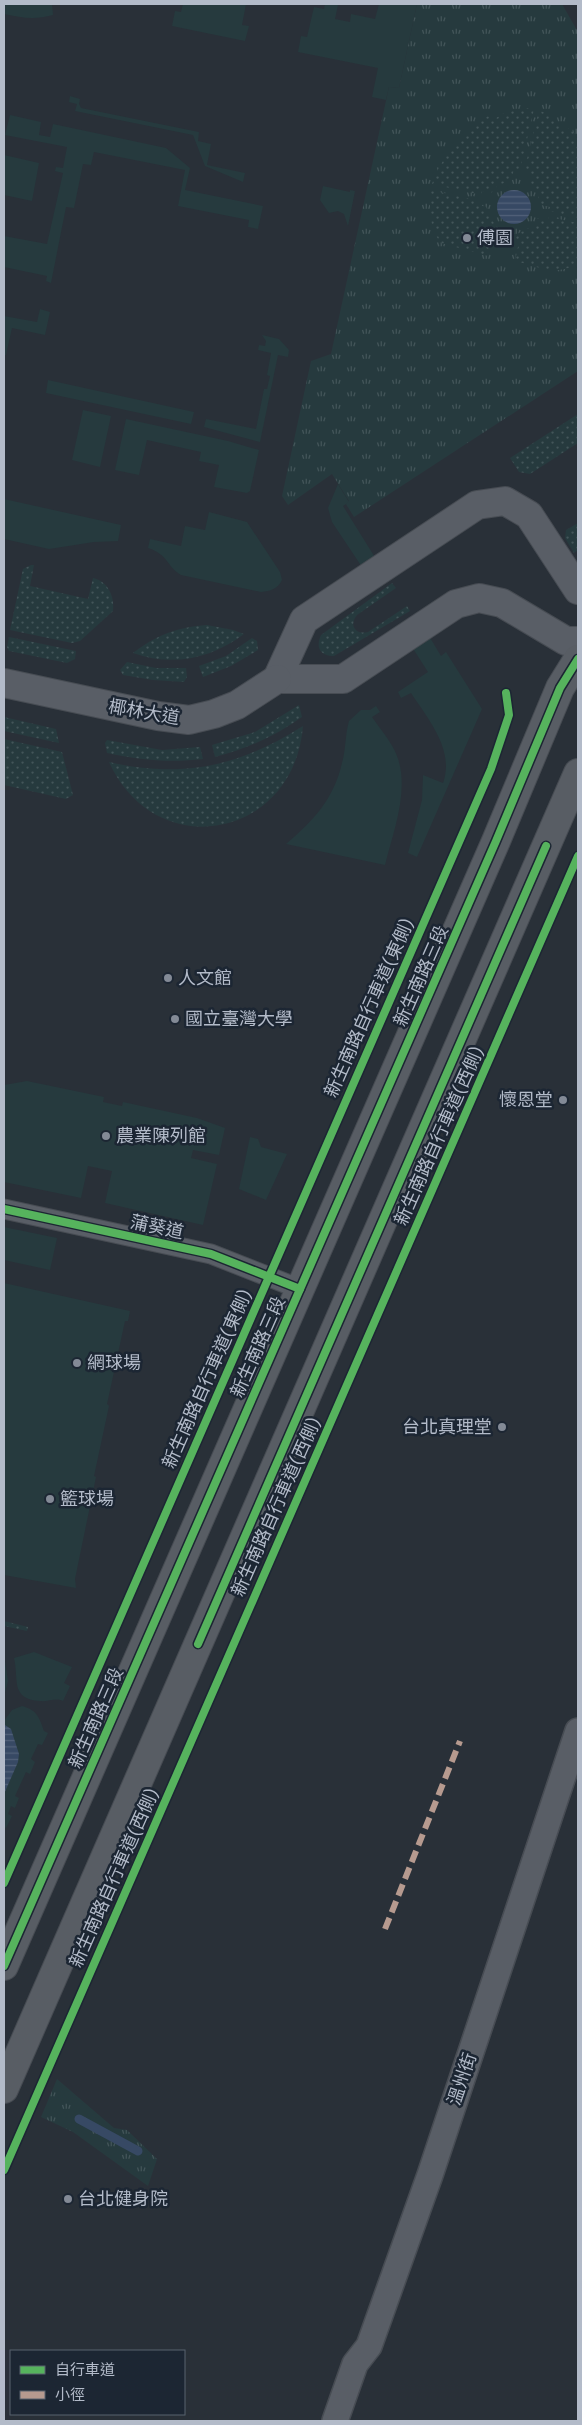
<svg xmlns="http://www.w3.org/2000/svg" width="582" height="2425" font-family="'DM Sans','Noto Sans TC',sans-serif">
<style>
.grass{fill:#263a3e}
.park{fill:url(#park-tufts)}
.garden{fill:url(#garden-dots)}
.water{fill:url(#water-rules)}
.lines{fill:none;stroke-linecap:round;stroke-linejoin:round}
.stream{stroke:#374964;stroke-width:9}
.pedestrian-casing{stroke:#474c53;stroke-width:21}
.minor-casing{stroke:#474c53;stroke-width:28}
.tertiary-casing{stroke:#474c53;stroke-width:30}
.secondary-casing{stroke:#474c53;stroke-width:30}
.pedestrian{stroke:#595e66;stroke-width:19}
.minor{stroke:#595e66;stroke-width:25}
.tertiary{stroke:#595e66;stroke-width:28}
.secondary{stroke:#585d64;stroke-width:28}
.quiet{stroke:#b69a8f;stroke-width:6;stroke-dasharray:12 6;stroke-linecap:butt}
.cycleway-casing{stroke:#1c2633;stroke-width:11}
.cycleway{stroke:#56b35d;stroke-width:8}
.poi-dot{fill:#838a96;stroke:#1c2633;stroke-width:2}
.labels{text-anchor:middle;stroke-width:5;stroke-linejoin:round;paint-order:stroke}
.poi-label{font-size:18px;fill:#b3bbc9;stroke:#1c2633;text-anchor:start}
.street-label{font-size:18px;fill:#b3bbc9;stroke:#1c2633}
</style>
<defs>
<pattern id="park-tufts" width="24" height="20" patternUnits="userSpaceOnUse" patternTransform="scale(1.25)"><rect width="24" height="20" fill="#263a3e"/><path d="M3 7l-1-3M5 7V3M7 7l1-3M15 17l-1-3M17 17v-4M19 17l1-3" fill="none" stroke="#435559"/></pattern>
<pattern id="garden-dots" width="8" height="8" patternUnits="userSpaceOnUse" patternTransform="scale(1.25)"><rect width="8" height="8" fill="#263a3e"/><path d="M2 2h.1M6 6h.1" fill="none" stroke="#435559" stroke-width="1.8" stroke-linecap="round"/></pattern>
<pattern id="water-rules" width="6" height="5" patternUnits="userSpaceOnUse" patternTransform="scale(1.25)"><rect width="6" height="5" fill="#374964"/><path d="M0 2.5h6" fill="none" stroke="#526179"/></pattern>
</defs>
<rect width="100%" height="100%" fill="#293038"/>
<g class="grass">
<path d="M 4,4 L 52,4 L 53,15 C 35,20 22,18 4,14 Z"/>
<path d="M 183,4 L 246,4 L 242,25 L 249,26 L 245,41 L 172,26 L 175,11 L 181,12 Z"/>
<path d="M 325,4 L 338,5 L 335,19 L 350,22 L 351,14 L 375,19 L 379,4 L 417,4 L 399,88 L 389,87 L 386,100 L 372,97 L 378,68 L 298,52 L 301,36 L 307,37 L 314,7 L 324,9 Z"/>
<path d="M 70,96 L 80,99 L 79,104 L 81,108 L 199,132 L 198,141 L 211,144 L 207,165 L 245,173 L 243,182 L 205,166 L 193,135 L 75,111 L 77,104 L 69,102 Z"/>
<path d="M 10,115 L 41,122 L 39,135 L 50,137 L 53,124 L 166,148 L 190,168 L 185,190 L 263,206 L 258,229 L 248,227 L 249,220 L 178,206 L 185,170 L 94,152 L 91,165 L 83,164 L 74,208 L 66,207 L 51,283 L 46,281 L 47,276 L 4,267 L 4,236 L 47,244 L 63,173 L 55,171 L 56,167 L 63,168 L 67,147 L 5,135 Z"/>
<path d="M 4,155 L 39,163 L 32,201 L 4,195 Z"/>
<path d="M 323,186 L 350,192 L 350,190 L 355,191 L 348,226 L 344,214 L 338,211 L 329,213 L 320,200 Z"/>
<path d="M 40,309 L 50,312 L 45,335 L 12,328 L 6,355 L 4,355 L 4,314 L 4,316 L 37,322 Z"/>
<path d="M 262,335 L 279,339 L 289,350 L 288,357 L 278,355 L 260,442 L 204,427 L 206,419 L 256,429 L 264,389 L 267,389 L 270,376 L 267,375 L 271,353 L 258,350 L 259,345 L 265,346 L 266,341 Z"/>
<path d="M 48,380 L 194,412 L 191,424 L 46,393 Z"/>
<path d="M 83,410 L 111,416 L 100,467 L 72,460 Z"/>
<path d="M 126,419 L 228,441 L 259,450 L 250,491 L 247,493 L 214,487 L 219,465 L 199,461 L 201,452 L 147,440 L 139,475 L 115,470 Z"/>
<path d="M 338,484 L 349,502 L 343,506 L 376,559 L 362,567 L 332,522 L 328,508 Z"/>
<path d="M 4,499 L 121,525 L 118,541 L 94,542 L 49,549 L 4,539 Z"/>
<path d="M 209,512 L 247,522 L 280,572 L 282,580 C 278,589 270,591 261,592 L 181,575 C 166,566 169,555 148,548 L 150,539 L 181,546 L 185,526 L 205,530 Z"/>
<path d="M 429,636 L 441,656 L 446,652 L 482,709 L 417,857 L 408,853 L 422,800 L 423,775 L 443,783 C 455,750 428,719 411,693 L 401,698 L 398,692 L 428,672 L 412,647 Z"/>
<path d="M 376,706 L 380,712 L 372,717 C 380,729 392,742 397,756 C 410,790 393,832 385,865 L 286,844 C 313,821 334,799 342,763 C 346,749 345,735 349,721 L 361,710 L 370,710 Z"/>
<path d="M 27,1081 L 104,1097 L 103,1102 L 122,1106 L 123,1102 L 197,1118 L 225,1128 L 219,1155 L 193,1150 L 191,1158 L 217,1164 L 203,1225 L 105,1203 L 112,1171 L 88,1166 L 81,1198 L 4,1182 L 4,1085 Z"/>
<path d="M 250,1137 L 258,1139 L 261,1147 L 287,1154 L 266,1200 L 239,1189 Z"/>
<path d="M 4,1227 L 57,1238 L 50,1270 L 4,1260 Z"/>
<path d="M 4,1283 L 130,1311 L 128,1321 L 125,1321 L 107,1404 L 109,1406 L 94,1476 L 96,1477 L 75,1579 L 76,1588 L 4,1575 Z"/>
<path d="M 34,1652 L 72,1667 L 64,1683 L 70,1686 L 63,1701 C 55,1697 49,1702 40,1701 C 10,1699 19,1680 14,1658 Z"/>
<path d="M 4,1655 L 8,1681 L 4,1696 Z"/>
<path d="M 22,1706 C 37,1710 39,1717 44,1731 L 48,1733 L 42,1745 L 38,1744 L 31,1759 L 35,1762 L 30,1774 L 26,1772 L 15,1796 L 19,1798 L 15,1808 L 11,1806 L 8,1814 L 12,1816 L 6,1828 L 4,1826 L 4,1721 L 12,1710 Z"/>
</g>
<g class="park">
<path d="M 417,4 L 562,4 L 578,32 L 578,371 L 354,517 L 346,504 L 349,501 L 332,474 L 288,505 L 282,496 L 311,361 L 331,354 L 389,87 L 399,88 Z"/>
<path d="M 57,2079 L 114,2128 L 127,2130 L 157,2159 L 148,2186 L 73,2132 L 41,2117 Z"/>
</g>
<g class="garden">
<path d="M 525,108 L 534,109 L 520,170 L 514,169 L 511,181 L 498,185 L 491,193 L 482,191 L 481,195 L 432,184 C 442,154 463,135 488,116 L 492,121 L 504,113 Z"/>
<path d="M 539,110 L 555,118 L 566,130 L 571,127 L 578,142 L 578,218 L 550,211 L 550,207 L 541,205 L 537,193 L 528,184 L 531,173 L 524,171 Z"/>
<path d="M 431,190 L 479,201 L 479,205 L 487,207 L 489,217 L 500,230 L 498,237 L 493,236 L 488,256 L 441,243 C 429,227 429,209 431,190 Z"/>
<path d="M 549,217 L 578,223 L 578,262 C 560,278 536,266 515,261 L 519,242 L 515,241 L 517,234 L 533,226 L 538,218 L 548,220 Z"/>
<path d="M 578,414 L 578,443 L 530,474 L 519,472 L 510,458 Z"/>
<path d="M 578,523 L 578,550 L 574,553 L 565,538 L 566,530 Z"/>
<path d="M 31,565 L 34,565 L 30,586 L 88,599 L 93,578 C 108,581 115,597 113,611 L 80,641 L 72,643 L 10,630 L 23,569 Z"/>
<path d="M 392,583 L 396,588 L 357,615 C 349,625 355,635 368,632 L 407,606 L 410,611 L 334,656 C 321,656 315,648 321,635 Z"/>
<path d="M 207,625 L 233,630 L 244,634 C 211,659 172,667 133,653 C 156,635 178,627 207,625 Z"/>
<path d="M 9,637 L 76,651 L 75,659 L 67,663 L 9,651 L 7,647 Z"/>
<path d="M 252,638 L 257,641 L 258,650 L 231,666 L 203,677 L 199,666 L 226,656 Z"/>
<path d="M 127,662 L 156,668 L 186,668 L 187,677 L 184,682 L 153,680 L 123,675 L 120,670 Z"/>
<path d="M 299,705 L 302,717 C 275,736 247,749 215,757 L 212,745 L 255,732 Z"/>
<path d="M 4,717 L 56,729 L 59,743 L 4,731 Z"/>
<path d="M 303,726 C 294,839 156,865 109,762 C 183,779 240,766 303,726 Z"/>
<path d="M 4,739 L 62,752 L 73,795 L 66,799 L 4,785 Z"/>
<path d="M 107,740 L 162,750 L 200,747 L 203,759 C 170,763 139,760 107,753 L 105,743 Z"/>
<path d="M 4,1621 L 28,1627 L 27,1631 L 4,1626 Z"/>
</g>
<g class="water">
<circle cx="514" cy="207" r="17"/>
<path d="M 5,1725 L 11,1729 L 19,1754 L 18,1762 L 4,1794 Z"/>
</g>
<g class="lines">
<path class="stream" d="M 79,2119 L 138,2151"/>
<defs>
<path id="pedestrian" d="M 4,1209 L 211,1254 L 300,1289"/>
<path id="minor" d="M 335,2421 L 355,2364 L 369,2346 L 430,2175 L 578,1731"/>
<g id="tertiary">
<path d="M 277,679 L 304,620 L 477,505 L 505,501 L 529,515 L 578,590"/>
<path d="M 277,679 L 343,679 L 456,604 L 479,598 L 502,603 L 566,641 L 578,641"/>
<path d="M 4,683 L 158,716 L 189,720 L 214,714 L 237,705 L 277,679"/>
</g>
<g id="secondary">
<path d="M 4,1966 L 496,841 L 560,688 L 578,659"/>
<path d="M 4,2089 L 578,773"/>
</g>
</defs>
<use href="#pedestrian" class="pedestrian-casing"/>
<use href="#minor" class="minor-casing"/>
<use href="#tertiary" class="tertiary-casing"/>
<use href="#secondary" class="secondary-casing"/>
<use href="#pedestrian" class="pedestrian"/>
<use href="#minor" class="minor"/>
<use href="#tertiary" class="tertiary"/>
<use href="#secondary" class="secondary"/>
<path class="quiet" d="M 385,1929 L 460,1741"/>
<defs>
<g id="cycleway">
<path d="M 4,1209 L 211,1254 L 300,1289"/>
<path d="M 198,1644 L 546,846"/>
<path d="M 4,1883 L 491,769 L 509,715 L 506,693"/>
<path d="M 4,1966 L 496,841 L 560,688 L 578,659"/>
<path d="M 4,2170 L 578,856"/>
</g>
</defs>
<use href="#cycleway" class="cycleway-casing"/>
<use href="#cycleway" class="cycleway"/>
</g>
<g class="poi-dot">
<circle cx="467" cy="238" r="5"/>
<circle cx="168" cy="978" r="5"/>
<circle cx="175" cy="1019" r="5"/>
<circle cx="563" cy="1100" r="5"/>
<circle cx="106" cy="1136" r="5"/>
<circle cx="77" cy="1363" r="5"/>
<circle cx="502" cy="1427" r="5"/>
<circle cx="50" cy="1499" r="5"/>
<circle cx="68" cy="2199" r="5"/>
</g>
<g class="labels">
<g class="poi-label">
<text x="477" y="244">傅園</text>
<text x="178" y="984">人文館</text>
<text x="185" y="1025">國立臺灣大學</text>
<text x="553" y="1106" text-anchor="end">懷恩堂</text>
<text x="116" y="1142">農業陳列館</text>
<text x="87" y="1369">網球場</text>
<text x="492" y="1433" text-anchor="end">台北真理堂</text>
<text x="60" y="1505">籃球場</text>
<text x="78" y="2205">台北健身院</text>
</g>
<g class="street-label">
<text transform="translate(144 712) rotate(10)" y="6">椰林大道</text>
<text transform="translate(421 976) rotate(-66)" y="6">新生南路三段</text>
<text transform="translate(369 1008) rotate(-66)" y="6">新生南路自行車道(東側)</text>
<text transform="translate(439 1136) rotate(-66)" y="6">新生南路自行車道(西側)</text>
<text transform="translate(157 1227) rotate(12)" y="6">蒲葵道</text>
<text transform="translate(258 1347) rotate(-66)" y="6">新生南路三段</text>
<text transform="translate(207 1379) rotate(-66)" y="6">新生南路自行車道(東側)</text>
<text transform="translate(276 1507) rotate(-66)" y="6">新生南路自行車道(西側)</text>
<text transform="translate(96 1718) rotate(-66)" y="6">新生南路三段</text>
<text transform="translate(114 1878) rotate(-66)" y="6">新生南路自行車道(西側)</text>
<text transform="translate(462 2079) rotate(-71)" y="6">溫州街</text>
</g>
</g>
<rect width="582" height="2425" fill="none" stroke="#b3bbc9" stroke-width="10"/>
<rect x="10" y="2350" width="175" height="65" fill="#1c2633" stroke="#58626f"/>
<rect x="20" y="2366" width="25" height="8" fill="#56b35d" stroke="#58626f"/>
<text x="55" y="2375" font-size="15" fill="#b3bbc9">自行車道</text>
<rect x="20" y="2391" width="25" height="8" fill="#b69a8f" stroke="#58626f"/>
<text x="55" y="2400" font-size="15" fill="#b3bbc9">小徑</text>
</svg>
